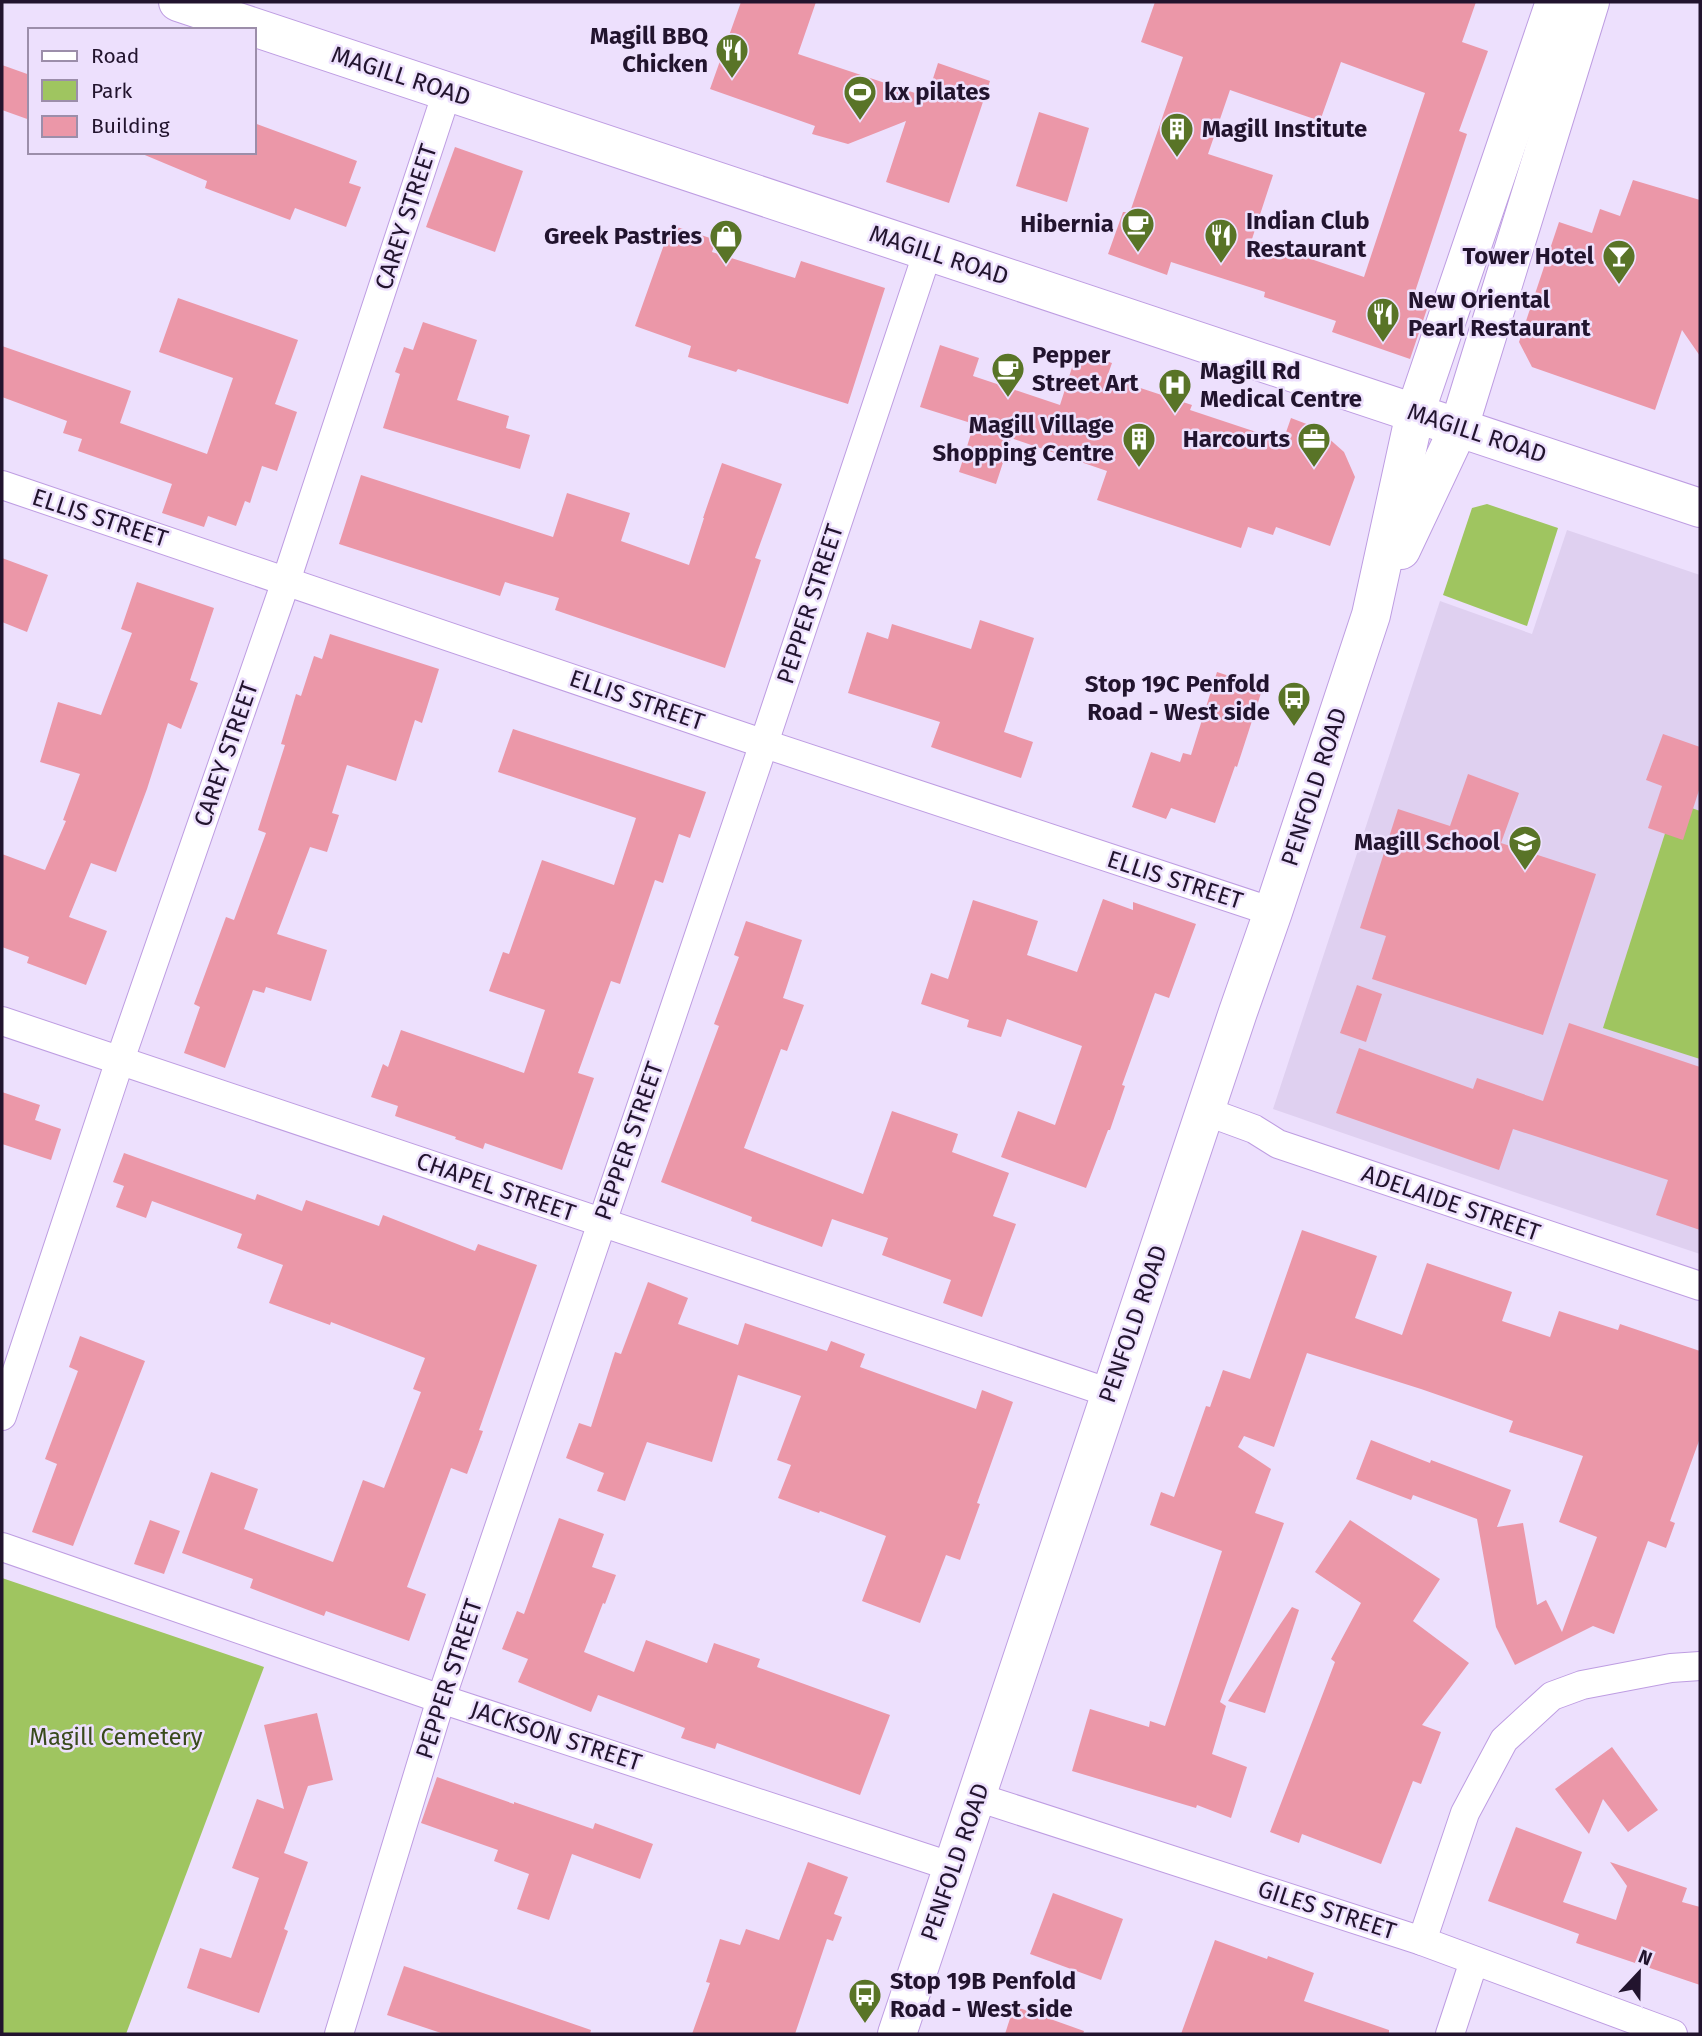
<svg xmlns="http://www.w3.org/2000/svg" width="1702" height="2036" font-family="'Fira Sans',sans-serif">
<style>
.built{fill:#dfd0f0}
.green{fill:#9fc560}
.building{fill:#eb97a8;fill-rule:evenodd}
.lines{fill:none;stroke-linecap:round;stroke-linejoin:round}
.minor-casing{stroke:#be9de2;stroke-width:30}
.secondary-casing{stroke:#be9de2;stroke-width:40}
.minor{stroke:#fff;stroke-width:28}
.secondary{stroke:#fff;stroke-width:38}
.labels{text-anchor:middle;stroke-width:5;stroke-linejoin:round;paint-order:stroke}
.poi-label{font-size:24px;font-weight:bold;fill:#22142e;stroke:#ede0fd;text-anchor:end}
.street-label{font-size:24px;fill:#22142e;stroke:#ede0fd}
.park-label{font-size:24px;fill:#394a1c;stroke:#ede0fd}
</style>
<rect width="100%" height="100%" fill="#ede0fd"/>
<path class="built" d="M 1567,530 L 1700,575 L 1700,1254 L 1520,1194 L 1273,1109 L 1440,601 L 1532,634 Z"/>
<g class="green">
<path d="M 1487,504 L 1558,528 L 1527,626 L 1443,595 L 1472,508 Z"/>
<path d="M 1675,802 L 1700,811 L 1700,1059 L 1603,1028 Z"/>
<path d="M 2,1578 L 264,1667 L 126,2034 L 2,2034 Z"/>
</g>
<g class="building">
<path d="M 741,2 L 816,2 L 798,54 L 927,97 L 938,63 L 990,81 L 949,203 L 886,182 L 906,121 L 848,144 L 812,134 L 815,126 L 710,89 Z"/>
<path d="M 1155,2 L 1476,2 L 1462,42 L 1488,51 L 1459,131 L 1467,134 L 1411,304 L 1427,309 L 1410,359 L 1332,332 L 1336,321 L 1264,297 L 1265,292 L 1171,262 L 1167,275 L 1108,254 L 1123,212 L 1130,212 L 1183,57 L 1141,42 ZM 1341,62 L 1425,93 L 1364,277 L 1252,239 L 1273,175 L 1208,154 L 1230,90 L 1320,121 Z"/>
<path d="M 2,65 L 30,75 L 30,120 L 2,110 Z"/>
<path d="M 1039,112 L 1089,128 L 1067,202 L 1016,186 Z"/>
<path d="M 254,123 L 357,161 L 349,183 L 361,187 L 346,227 L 295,208 L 290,220 L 205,188 L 207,181 L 140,153 L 254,152 Z"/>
<path d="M 455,147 L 523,171 L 495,252 L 426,227 Z"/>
<path d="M 1633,180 L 1700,200 L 1700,356 L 1682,330 L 1655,410 L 1532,367 L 1519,342 L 1559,222 L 1592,233 L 1600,209 L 1620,216 Z"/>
<path d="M 671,225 L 716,240 L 712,252 L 795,278 L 801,261 L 885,288 L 848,404 L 738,369 L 736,372 L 688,357 L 691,346 L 635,326 Z"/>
<path d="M 178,298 L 298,340 L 275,404 L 297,412 L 277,471 L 262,466 L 250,503 L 245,501 L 236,526 L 208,516 L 204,527 L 162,513 L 172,484 L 78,451 L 82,439 L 63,433 L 67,421 L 2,397 L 2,346 L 131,391 L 120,423 L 207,454 L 233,378 L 159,352 Z"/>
<path d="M 423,322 L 477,340 L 457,400 L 509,416 L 506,428 L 530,435 L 520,469 L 383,428 L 400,374 L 395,372 L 404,347 L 413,350 Z"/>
<path d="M 940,345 L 979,358 L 973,376 L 1060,405 L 1077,352 L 1112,363 L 1107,377 L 1192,405 L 1190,410 L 1283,441 L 1291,418 L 1317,428 L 1344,452 L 1355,477 L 1330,546 L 1276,527 L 1273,535 L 1248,527 L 1241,548 L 1097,500 L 1107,471 L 1011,438 L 996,484 L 959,472 L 974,424 L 920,407 Z"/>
<path d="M 722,463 L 782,484 L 755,558 L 761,560 L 725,668 L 555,610 L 559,598 L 505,582 L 500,596 L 339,544 L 361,475 L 553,537 L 567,493 L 630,513 L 621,541 L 689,565 L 704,518 L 703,518 Z"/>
<path d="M 2,558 L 48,575 L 27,632 L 2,622 Z"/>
<path d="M 137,582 L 214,608 L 190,680 L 198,683 L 181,729 L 168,723 L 147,789 L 116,872 L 91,863 L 69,917 L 107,931 L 86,985 L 27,963 L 29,957 L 2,947 L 2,854 L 45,870 L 66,821 L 63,820 L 80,774 L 40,762 L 58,702 L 101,715 L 132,633 L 121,629 Z"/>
<path d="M 980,620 L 1034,638 L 1004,732 L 1033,742 L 1021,778 L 931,747 L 940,722 L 848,693 L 867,632 L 888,639 L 892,624 L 971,649 Z"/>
<path d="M 330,634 L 439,669 L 422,723 L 415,720 L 396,781 L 347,765 L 332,813 L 339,815 L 327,852 L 310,847 L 277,934 L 327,950 L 311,1001 L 266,987 L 264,993 L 253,990 L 225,1068 L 184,1053 L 200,1007 L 194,1004 L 226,917 L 234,920 L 266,833 L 258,830 L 285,745 L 281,744 L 296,694 L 301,696 L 314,656 L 322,659 Z"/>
<path d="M 1217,672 L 1263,687 L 1237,767 L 1235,766 L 1215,823 L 1171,808 L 1166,819 L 1132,807 L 1151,752 L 1180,762 L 1183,753 L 1191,755 Z"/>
<path d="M 513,729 L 706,792 L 690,838 L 679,834 L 663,883 L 655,880 L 620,984 L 611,981 L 578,1073 L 594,1078 L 562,1170 L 485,1143 L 483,1149 L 455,1139 L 456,1137 L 395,1116 L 398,1106 L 371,1097 L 383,1064 L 388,1067 L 401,1030 L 524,1073 L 545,1010 L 489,991 L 503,952 L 509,954 L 542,860 L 614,885 L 636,818 L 498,772 Z"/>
<path d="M 1663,734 L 1700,747 L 1700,787 L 1683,840 L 1648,828 L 1662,786 L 1646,780 Z"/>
<path d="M 1468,774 L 1519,793 L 1501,843 L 1596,874 L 1543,1035 L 1372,979 L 1386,936 L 1360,928 L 1398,809 L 1450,826 Z"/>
<path d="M 1103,899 L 1133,910 L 1133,902 L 1196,924 L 1169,998 L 1155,993 L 1122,1085 L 1125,1086 L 1110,1130 L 1108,1130 L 1086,1188 L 1001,1157 L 1018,1111 L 1055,1125 L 1082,1046 L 1007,1019 L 1001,1037 L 967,1027 L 969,1020 L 921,1004 L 931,973 L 948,979 L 973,900 L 1038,921 L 1027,955 L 1077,972 Z"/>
<path d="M 746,921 L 802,940 L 783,998 L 804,1005 L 787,1051 L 781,1049 L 744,1148 L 863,1194 L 892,1111 L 958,1134 L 952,1152 L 1009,1173 L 993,1216 L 1016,1224 L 982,1317 L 943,1303 L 951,1280 L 882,1255 L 888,1238 L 832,1219 L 822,1247 L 751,1221 L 752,1217 L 661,1182 L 719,1026 L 714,1024 L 739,957 L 734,955 Z"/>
<path d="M 1357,985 L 1382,994 L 1366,1042 L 1340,1033 Z"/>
<path d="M 1569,1023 L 1700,1067 L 1700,1230 L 1656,1215 L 1668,1180 L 1538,1137 L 1513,1129 L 1499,1170 L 1336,1113 L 1359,1048 L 1473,1089 L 1477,1078 L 1543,1101 Z"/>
<path d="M 2,1092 L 40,1105 L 35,1120 L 61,1129 L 51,1160 L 2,1144 Z"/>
<path d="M 124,1153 L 255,1200 L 257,1194 L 302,1211 L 306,1200 L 379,1226 L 383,1215 L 475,1251 L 478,1244 L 537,1265 L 479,1430 L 483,1431 L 467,1474 L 451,1468 L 407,1587 L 426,1594 L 409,1641 L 326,1611 L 324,1616 L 250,1588 L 253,1579 L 182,1553 L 211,1472 L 258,1489 L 244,1529 L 333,1562 L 363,1480 L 384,1488 L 421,1392 L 413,1389 L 425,1358 L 331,1322 L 330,1325 L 269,1303 L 283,1265 L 237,1248 L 242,1234 L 152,1201 L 146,1218 L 116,1207 L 124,1186 L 113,1182 Z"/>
<path d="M 1302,1230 L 1377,1256 L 1355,1318 L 1402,1335 L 1427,1263 L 1512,1292 L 1502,1321 L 1550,1337 L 1559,1311 L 1618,1330 L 1620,1324 L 1700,1351 L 1700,1438 L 1670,1521 L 1675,1523 L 1666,1548 L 1648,1541 L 1614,1634 L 1593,1626 L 1515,1665 L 1496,1627 L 1477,1519 L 1413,1495 L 1411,1500 L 1356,1479 L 1371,1440 L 1430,1463 L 1431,1460 L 1511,1490 L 1497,1527 L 1523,1523 L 1537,1605 L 1546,1600 L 1562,1632 L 1597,1537 L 1559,1522 L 1583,1456 L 1509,1432 L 1513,1421 L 1421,1389 L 1307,1353 L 1274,1447 L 1244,1436 L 1238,1447 L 1271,1469 L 1255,1513 L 1284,1523 L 1220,1702 L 1226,1706 L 1212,1754 L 1247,1767 L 1231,1818 L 1197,1805 L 1196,1808 L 1072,1771 L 1090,1709 L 1149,1727 L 1150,1721 L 1165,1726 L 1222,1551 L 1150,1525 L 1161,1492 L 1174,1497 L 1206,1406 L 1210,1407 L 1223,1370 L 1250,1379 Z"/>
<path d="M 648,1282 L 688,1298 L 678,1324 L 738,1345 L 745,1323 L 827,1351 L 831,1341 L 865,1354 L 860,1367 L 976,1409 L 982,1390 L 1013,1402 L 977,1503 L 980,1504 L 960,1560 L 946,1555 L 920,1623 L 862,1601 L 886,1536 L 820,1511 L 819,1513 L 778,1498 L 791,1465 L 777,1460 L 801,1396 L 738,1375 L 712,1462 L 647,1442 L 625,1501 L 597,1491 L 604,1473 L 566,1458 L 579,1423 L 591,1427 L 615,1352 L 621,1354 Z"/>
<path d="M 80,1336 L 145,1361 L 73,1546 L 32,1532 L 57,1464 L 45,1459 L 78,1371 L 69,1367 Z"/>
<path d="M 559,1518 L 604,1534 L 592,1567 L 616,1575 L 605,1604 L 603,1603 L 584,1652 L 634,1672 L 646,1640 L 707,1663 L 714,1643 L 760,1659 L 757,1667 L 890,1715 L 860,1795 L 717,1743 L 715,1749 L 681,1738 L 685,1728 L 598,1695 L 591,1712 L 518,1682 L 528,1659 L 502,1649 L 517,1611 L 524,1614 Z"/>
<path d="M 150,1520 L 180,1531 L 164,1574 L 134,1564 Z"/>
<path d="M 1350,1520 L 1440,1579 L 1413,1621 L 1469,1663 L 1422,1725 L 1441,1732 L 1421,1784 L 1413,1781 L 1381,1864 L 1302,1834 L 1299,1843 L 1270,1832 L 1335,1662 L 1331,1659 L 1361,1603 L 1315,1572 Z"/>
<path d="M 1292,1607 L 1299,1610 L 1265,1713 L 1228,1701 Z"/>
<path d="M 317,1713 L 333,1780 L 308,1786 L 284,1853 L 308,1862 L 284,1929 L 288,1931 L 259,2013 L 187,1988 L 200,1948 L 231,1958 L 259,1878 L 232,1868 L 257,1799 L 284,1809 L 264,1725 Z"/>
<path d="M 1612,1747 L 1658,1810 L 1628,1832 L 1603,1799 L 1589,1834 L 1555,1789 Z"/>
<path d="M 437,1777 L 514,1804 L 514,1802 L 593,1829 L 595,1823 L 653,1844 L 640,1879 L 572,1854 L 549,1920 L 517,1909 L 529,1874 L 494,1861 L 498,1850 L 421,1823 Z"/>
<path d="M 1516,1827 L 1582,1852 L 1563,1902 L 1616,1920 L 1627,1886 L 1610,1862 L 1687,1888 L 1682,1902 L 1700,1907 L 1700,1985 L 1576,1943 L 1579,1934 L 1488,1901 Z"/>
<path d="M 808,1862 L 848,1877 L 834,1914 L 842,1917 L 833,1941 L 827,1939 L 795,2034 L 692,2034 L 710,1983 L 706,1982 L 720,1939 L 740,1945 L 746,1929 L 779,1940 Z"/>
<path d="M 1053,1893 L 1123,1919 L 1101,1980 L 1030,1954 Z"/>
<path d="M 1215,1940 L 1267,1959 L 1268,1956 L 1314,1973 L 1304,2001 L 1389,2030 L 1389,2034 L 1181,2034 Z"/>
<path d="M 404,1966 L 591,2030 L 590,2034 L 444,2034 L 387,2015 Z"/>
<path d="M 1014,2006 L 1084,2031 L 1083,2034 L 1005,2034 Z"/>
</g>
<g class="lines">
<defs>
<g id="minor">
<path d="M 2,485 L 747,738 L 1273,912"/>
<path d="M 2,1021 L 1110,1393"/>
<path d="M 1205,1111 L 1254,1129 L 1278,1144 L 1700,1286"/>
<path d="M 2,1416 L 120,1060 L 286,581 L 447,92"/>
<path d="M 2,1547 L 441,1699 L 953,1867"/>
<path d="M 977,1797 L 1422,1941 L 1673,2034"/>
<path d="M 1422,1941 L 1465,1813 L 1504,1740 L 1552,1696 L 1582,1685 L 1671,1668 L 1700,1666"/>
<path d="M 339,2034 L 441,1699 L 764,743 L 928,251"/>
<path d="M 1450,2034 L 1474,1961"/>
</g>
<g id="secondary">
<path d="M 178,2 L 1700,508"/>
<path d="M 1401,550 L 1459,427 L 1590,2"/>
<path d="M 897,2034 L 1238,1012 L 1273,912 L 1371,615 L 1415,413 L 1555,2"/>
</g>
</defs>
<use href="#minor" class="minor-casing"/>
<use href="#secondary" class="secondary-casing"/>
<use href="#minor" class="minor"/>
<use href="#secondary" class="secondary"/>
</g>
<defs>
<symbol id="restaurant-pin" viewBox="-11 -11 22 30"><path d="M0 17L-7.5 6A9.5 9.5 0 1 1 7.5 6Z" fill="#597427" stroke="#ede0fd"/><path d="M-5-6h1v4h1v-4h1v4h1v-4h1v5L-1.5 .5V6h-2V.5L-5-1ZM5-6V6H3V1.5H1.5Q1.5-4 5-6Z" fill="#fff"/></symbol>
<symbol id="stadium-pin" viewBox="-11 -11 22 30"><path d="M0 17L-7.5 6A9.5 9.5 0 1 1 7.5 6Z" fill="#597427" stroke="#ede0fd"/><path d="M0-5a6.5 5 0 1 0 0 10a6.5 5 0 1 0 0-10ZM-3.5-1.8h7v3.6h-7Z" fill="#fff"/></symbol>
<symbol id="building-pin" viewBox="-11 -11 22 30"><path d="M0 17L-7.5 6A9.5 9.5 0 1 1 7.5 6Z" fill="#597427" stroke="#ede0fd"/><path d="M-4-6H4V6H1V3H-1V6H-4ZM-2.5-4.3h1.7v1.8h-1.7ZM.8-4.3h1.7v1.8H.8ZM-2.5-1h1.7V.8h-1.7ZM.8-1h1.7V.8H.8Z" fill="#fff"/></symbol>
<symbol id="cafe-pin" viewBox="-11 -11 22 30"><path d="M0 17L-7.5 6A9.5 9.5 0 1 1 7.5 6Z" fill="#597427" stroke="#ede0fd"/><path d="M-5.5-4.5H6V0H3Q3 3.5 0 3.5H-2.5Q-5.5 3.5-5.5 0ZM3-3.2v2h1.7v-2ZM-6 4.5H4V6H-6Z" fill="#fff"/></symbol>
<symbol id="shop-pin" viewBox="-11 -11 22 30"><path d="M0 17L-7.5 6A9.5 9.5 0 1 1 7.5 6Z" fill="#597427" stroke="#ede0fd"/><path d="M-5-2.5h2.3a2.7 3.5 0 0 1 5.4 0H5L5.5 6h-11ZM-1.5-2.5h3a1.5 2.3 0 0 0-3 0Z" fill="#fff"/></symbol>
<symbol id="bar-pin" viewBox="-11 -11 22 30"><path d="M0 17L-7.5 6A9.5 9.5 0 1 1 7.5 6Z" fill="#597427" stroke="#ede0fd"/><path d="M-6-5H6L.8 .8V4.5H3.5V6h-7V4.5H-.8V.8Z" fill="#fff"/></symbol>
<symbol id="hospital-pin" viewBox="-11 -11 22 30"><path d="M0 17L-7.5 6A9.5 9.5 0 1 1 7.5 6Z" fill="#597427" stroke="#ede0fd"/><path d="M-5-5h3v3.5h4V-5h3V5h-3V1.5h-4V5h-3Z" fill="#fff"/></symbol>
<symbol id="office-pin" viewBox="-11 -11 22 30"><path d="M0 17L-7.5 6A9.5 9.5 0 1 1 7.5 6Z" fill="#597427" stroke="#ede0fd"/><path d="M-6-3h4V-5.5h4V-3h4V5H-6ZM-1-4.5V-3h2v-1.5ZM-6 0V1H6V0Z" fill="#fff"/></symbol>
<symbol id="bus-pin" viewBox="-11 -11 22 30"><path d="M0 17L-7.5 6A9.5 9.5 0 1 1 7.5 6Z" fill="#597427" stroke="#ede0fd"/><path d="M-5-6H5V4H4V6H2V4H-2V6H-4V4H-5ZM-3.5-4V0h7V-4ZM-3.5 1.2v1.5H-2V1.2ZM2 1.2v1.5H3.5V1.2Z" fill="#fff"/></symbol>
<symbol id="school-pin" viewBox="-11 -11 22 30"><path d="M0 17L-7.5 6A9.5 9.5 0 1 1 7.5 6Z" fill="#597427" stroke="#ede0fd"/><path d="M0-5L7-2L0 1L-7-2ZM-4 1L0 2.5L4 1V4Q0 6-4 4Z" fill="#fff"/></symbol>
</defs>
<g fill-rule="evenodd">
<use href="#restaurant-pin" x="713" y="31" width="38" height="52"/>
<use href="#stadium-pin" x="841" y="73" width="38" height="52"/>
<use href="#building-pin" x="1158" y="110" width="38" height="52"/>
<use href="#cafe-pin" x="1119" y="205" width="38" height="52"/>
<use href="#restaurant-pin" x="1202" y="216" width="38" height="52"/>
<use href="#shop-pin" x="707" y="217" width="38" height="52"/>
<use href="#bar-pin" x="1600" y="237" width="38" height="52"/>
<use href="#restaurant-pin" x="1364" y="295" width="38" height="52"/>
<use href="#cafe-pin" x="989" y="350" width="38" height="52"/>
<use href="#hospital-pin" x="1156" y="366" width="38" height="52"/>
<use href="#building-pin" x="1120" y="420" width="38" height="52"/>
<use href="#office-pin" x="1295" y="420" width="38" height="52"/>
<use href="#bus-pin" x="1275" y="679" width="38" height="52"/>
<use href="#school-pin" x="1506" y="823" width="38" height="52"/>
<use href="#bus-pin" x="846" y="1976" width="38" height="52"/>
</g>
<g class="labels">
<g class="poi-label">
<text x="708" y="44">Magill BBQ<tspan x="708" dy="28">Chicken</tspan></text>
<text x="884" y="100" text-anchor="start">kx pilates</text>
<text x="1202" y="137" text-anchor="start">Magill Institute</text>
<text x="1246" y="229" text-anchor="start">Indian Club<tspan x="1246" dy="28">Restaurant</tspan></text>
<text x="1114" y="232">Hibernia</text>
<text x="702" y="244">Greek Pastries</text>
<text x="1594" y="264">Tower Hotel</text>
<text x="1408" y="308" text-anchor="start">New Oriental<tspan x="1408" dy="28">Pearl Restaurant</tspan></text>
<text x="1032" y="363" text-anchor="start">Pepper<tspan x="1032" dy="28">Street Art</tspan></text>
<text x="1200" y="379" text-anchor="start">Magill Rd<tspan x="1200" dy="28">Medical Centre</tspan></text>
<text x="1114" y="433">Magill Village<tspan x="1114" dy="28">Shopping Centre</tspan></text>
<text x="1290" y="447">Harcourts</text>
<text x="1270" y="692">Stop 19C Penfold<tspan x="1270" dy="28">Road - West side</tspan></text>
<text x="1500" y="850">Magill School</text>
<text x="890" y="1989" text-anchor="start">Stop 19B Penfold<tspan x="890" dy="28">Road - West side</tspan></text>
</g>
<g class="street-label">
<text transform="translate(401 76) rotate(18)" y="8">MAGILL ROAD</text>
<text transform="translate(406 217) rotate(-72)" y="8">CAREY STREET</text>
<text transform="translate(939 255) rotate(18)" y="8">MAGILL ROAD</text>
<text transform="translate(1477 433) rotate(18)" y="8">MAGILL ROAD</text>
<text transform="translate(100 518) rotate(18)" y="8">ELLIS STREET</text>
<text transform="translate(810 604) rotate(-72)" y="8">PEPPER STREET</text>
<text transform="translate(637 700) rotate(19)" y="8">ELLIS STREET</text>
<text transform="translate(226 754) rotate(-71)" y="8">CAREY STREET</text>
<text transform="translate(1314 787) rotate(-72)" y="8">PENFOLD ROAD</text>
<text transform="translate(1175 880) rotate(18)" y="8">ELLIS STREET</text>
<text transform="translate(629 1141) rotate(-71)" y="8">PEPPER STREET</text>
<text transform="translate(496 1187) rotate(19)" y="8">CHAPEL STREET</text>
<text transform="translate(1451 1203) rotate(19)" y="8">ADELAIDE STREET</text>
<text transform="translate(1133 1324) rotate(-71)" y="8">PENFOLD ROAD</text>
<text transform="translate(449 1679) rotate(-72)" y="8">PEPPER STREET</text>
<text transform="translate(556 1736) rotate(18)" y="8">JACKSON STREET</text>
<text transform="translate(955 1862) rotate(-71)" y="8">PENFOLD ROAD</text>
<text transform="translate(1327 1910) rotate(18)" y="8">GILES STREET</text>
</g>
<g class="park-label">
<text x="116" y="1745">Magill Cemetery</text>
</g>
</g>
<rect width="1702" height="2036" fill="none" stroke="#22142e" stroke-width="7"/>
<rect x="28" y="28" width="228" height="126" fill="#ede0fd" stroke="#9c8eaa" stroke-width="2"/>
<rect x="42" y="51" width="35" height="10" fill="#ffffff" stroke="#9c8eaa" stroke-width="2"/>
<text x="91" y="63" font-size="21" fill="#22142e">Road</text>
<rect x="42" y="80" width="35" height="21" fill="#9fc560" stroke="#9c8eaa" stroke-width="2"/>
<text x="91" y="98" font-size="21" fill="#22142e">Park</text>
<rect x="42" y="116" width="35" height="21" fill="#eb97a8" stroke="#9c8eaa" stroke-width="2"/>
<text x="91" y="133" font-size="21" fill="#22142e">Building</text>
<g transform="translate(1639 1973) rotate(22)" stroke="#ede0fd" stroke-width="5" paint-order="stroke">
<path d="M0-5L12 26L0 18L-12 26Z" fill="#22142e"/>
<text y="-10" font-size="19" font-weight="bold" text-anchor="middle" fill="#22142e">N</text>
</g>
</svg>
